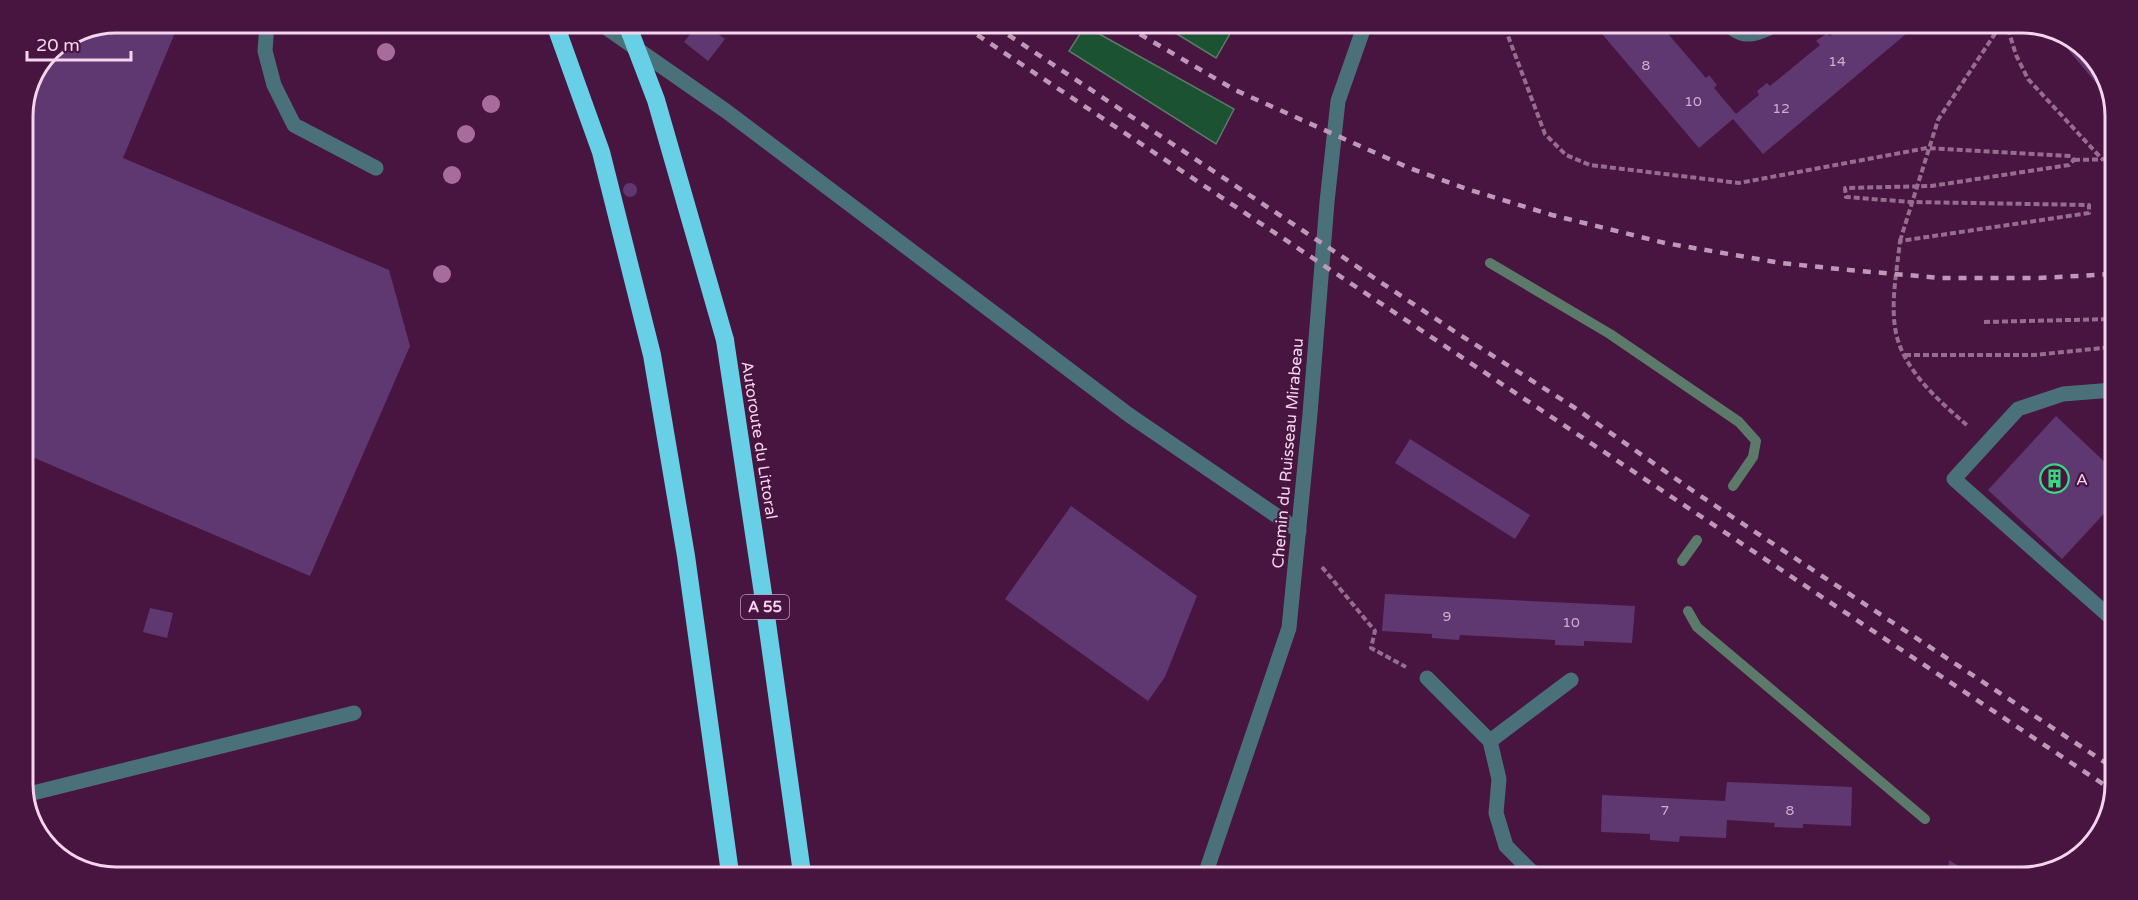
<svg xmlns="http://www.w3.org/2000/svg" width="2138" height="900" font-family="'Varela Round',sans-serif">
<style>
.water{fill:#1b5332;stroke:#5c7a6a;stroke-width:1.5}
.lines{fill:none;stroke-linecap:round;stroke-linejoin:round}
.stream{stroke:#5c7a6a;stroke-width:10}
.building{fill:#5f3871}
.path{stroke:#966d8f;stroke-width:4;stroke-dasharray:6 3;stroke-linecap:butt}
.minor{stroke:#4a717a;stroke-width:15}
.highway{stroke:#67cfe6;stroke-width:18}
.rail{stroke:#be99b7;stroke-width:4.5;stroke-dasharray:8 8;stroke-linecap:butt}
.highway-bridge{stroke:#67cfe6;stroke-width:18}
.tree{fill:#a86c9c}
.labels{text-anchor:middle;stroke-width:4.5;stroke-linejoin:round;paint-order:stroke}
.number-label{font-size:14px;fill:#cfaece}
.shield{fill:#47153f;stroke:#c09bb9;stroke-width:1.5}
.shield-label{font-size:15px;font-weight:bold;fill:#f4d5ed}
.street-label{font-size:16px;fill:#f4d5ed;stroke:#47153f}
.poi-label{font-size:16px;fill:#f4d5ed;stroke:#47153f;text-anchor:start}
.rim{fill:none;stroke:#f4d5ed;stroke-width:3}
</style>
<rect width="100%" height="100%" fill="#47153f"/>
<g class="water">
<path d="M 1085,26 L 1234,109 L 1216,144 L 1069,51 Z"/>
<path d="M 1164,26 L 1222,27 L 1231,32 L 1216,58 Z"/>
</g>
<g class="lines">
<g class="stream">
<path d="M 1490,263 L 1610,334 L 1739,422 L 1756,441 L 1753,457 L 1733,486"/>
<path d="M 1682,561 L 1697,540"/>
<path d="M 1688,611 L 1697,627 L 1925,819"/>
</g>
</g>
<g class="building">
<path d="M 116,22 L 179,23 L 123,158 L 389,270 L 410,346 L 310,576 L 23,453 L 23,111 L 50,50 Z"/>
<path d="M 680,25 L 706,25 L 725,39 L 708,61 L 684,42 L 691,33 Z"/>
<path d="M 1597,28 L 1663,28 L 1706,78 L 1709,75 L 1717,85 L 1714,88 L 1736,114 L 1759,95 L 1757,91 L 1767,83 L 1770,86 L 1820,45 L 1816,41 L 1827,33 L 1830,36 L 1839,29 L 1912,29 L 1763,154 L 1733,119 L 1699,148 Z"/>
<path d="M 2051,29 L 2057,30 L 2096,60 L 2112,102 Z"/>
<circle cx="630" cy="190" r="7"/>
<path d="M 2056,416 L 2112,469 L 2112,505 L 2062,559 L 1988,490 Z"/>
<path d="M 1410,439 L 1530,515 L 1515,539 L 1395,463 Z"/>
<path d="M 1071,506 L 1197,596 L 1165,677 L 1148,701 L 1005,599 Z"/>
<path d="M 1385,594 L 1635,606 L 1632,643 L 1584,641 L 1584,646 L 1555,645 L 1555,640 L 1460,635 L 1459,640 L 1432,638 L 1432,634 L 1382,631 Z"/>
<path d="M 150,608 L 173,613 L 167,638 L 143,632 Z"/>
<path d="M 1727,782 L 1852,787 L 1851,826 L 1803,824 L 1803,828 L 1774,827 L 1775,823 L 1727,820 L 1726,838 L 1680,836 L 1679,842 L 1650,840 L 1650,834 L 1601,832 L 1602,795 L 1725,801 Z"/>
<path d="M 1949,860 L 1976,877 L 1948,877 Z"/>
</g>
<g class="lines">
<g class="path">
<path d="M 1505,28 L 1545,134 L 1566,155 L 1590,165 L 1739,183 L 1927,148 L 2071,156 L 2074,160 L 2069,165 L 1931,186 L 1845,188 L 1846,197 L 1911,202 L 2089,205 L 2089,213 L 1900,241 C 1897,271 1890,303 1896,333 C 1904,371 1940,402 1968,426"/>
<path d="M 2008,29 L 2016,55 L 2028,79 L 2102,159"/>
<path d="M 2074,160 L 2115,159"/>
<path d="M 1900,241 L 1938,120 L 1998,29"/>
<path d="M 1984,322 L 2113,319"/>
<path d="M 1905,355 L 2034,355 L 2113,347"/>
<path d="M 1322,567 L 1375,631 L 1371,648 L 1406,667"/>
</g>
<g class="minor">
<path d="M 267,23 L 265,51 L 274,85 L 294,125 L 376,168"/>
<path d="M 601,24 L 726,111 L 1129,415 L 1299,531"/>
<path d="M 1732,28 C 1745,38 1755,34 1769,28"/>
<path d="M 2110,617 L 1954,479 L 2018,409 L 2063,394 L 2113,390"/>
<path d="M 1427,678 L 1490,741 L 1499,779 L 1496,813 L 1506,846 L 1531,871 L 1541,876"/>
<path d="M 1490,741 L 1571,680"/>
<path d="M 25,795 L 354,713"/>
<path d="M 1205,875 L 1289,628 L 1310,414 L 1327,202 L 1338,101 L 1364,27"/>
</g>
<g class="highway">
<path d="M 555,24 L 601,152 L 652,355 L 686,556 L 730,873"/>
<path d="M 725,340 L 762,587 L 802,873"/>
</g>
<g class="rail">
<path d="M 964,26 L 2109,788"/>
<path d="M 995,26 L 1457,333 L 1575,408 L 1696,493 L 2109,765"/>
<path d="M 1126,26 L 1235,90 L 1407,167 L 1467,189 L 1552,215 L 1665,243 L 1781,263 L 1849,270 L 1941,278 L 2039,278 L 2114,274"/>
</g>
<path class="highway-bridge" d="M 627,24 L 656,100 L 725,340"/>
</g>
<g class="tree">
<circle cx="386" cy="52" r="9"/>
<circle cx="491" cy="104" r="9"/>
<circle cx="466" cy="134" r="9"/>
<circle cx="452" cy="175" r="9"/>
<circle cx="442" cy="274" r="9"/>
</g>
<defs>
<symbol id="building-ring" viewBox="-11 -11 22 22"><circle r="9.5" fill="#47153f" stroke="#37d880" stroke-width="1.5"/><path d="M-4-6H4V6H1V3H-1V6H-4ZM-2.5-4.3h1.7v1.8h-1.7ZM.8-4.3h1.7v1.8H.8ZM-2.5-1h1.7V.8h-1.7ZM.8-1h1.7V.8H.8Z" fill="#37d880"/></symbol>
</defs>
<g fill-rule="evenodd">
<use href="#building-ring" x="2038" y="462" width="33" height="33"/>
</g>
<g class="labels">
<g class="number-label">
<text x="1837" y="66">14</text>
<text x="1646" y="70">8</text>
<text x="1693" y="106">10</text>
<text x="1781" y="113">12</text>
<text x="1447" y="621">9</text>
<text x="1571" y="627">10</text>
<text x="1665" y="815">7</text>
<text x="1790" y="815">8</text>
</g>
<rect class="shield" x="741" y="595" width="48" height="24" rx="4.5"/>
<g class="shield-label">
<text x="765" y="612">A 55</text>
</g>
<g class="street-label">
<text transform="translate(760 440) rotate(81)" y="6">Autoroute du Littoral</text>
<text transform="translate(1287 453) rotate(-85)" y="6">Chemin du Ruisseau Mirabeau</text>
</g>
<g class="poi-label">
<text x="2076" y="485">A</text>
</g>
</g>
<path d="M0 0H2138V900H0ZM116 33H2022A83 83 0 0 1 2105 116V784A83 83 0 0 1 2022 867H116A83 83 0 0 1 33 784V116A83 83 0 0 1 116 33Z" fill="#47153f" fill-rule="evenodd"/>
<path class="rim" d="M116 33H2022A83 83 0 0 1 2105 116V784A83 83 0 0 1 2022 867H116A83 83 0 0 1 33 784V116A83 83 0 0 1 116 33Z"/>
<path d="M27 51v9h104v-9" fill="none" stroke="#f4d5ed" stroke-width="3"/>
<text x="36" y="51" font-size="18" fill="#f4d5ed" stroke="#47153f" stroke-width="4.5" paint-order="stroke">20 m</text>
</svg>
